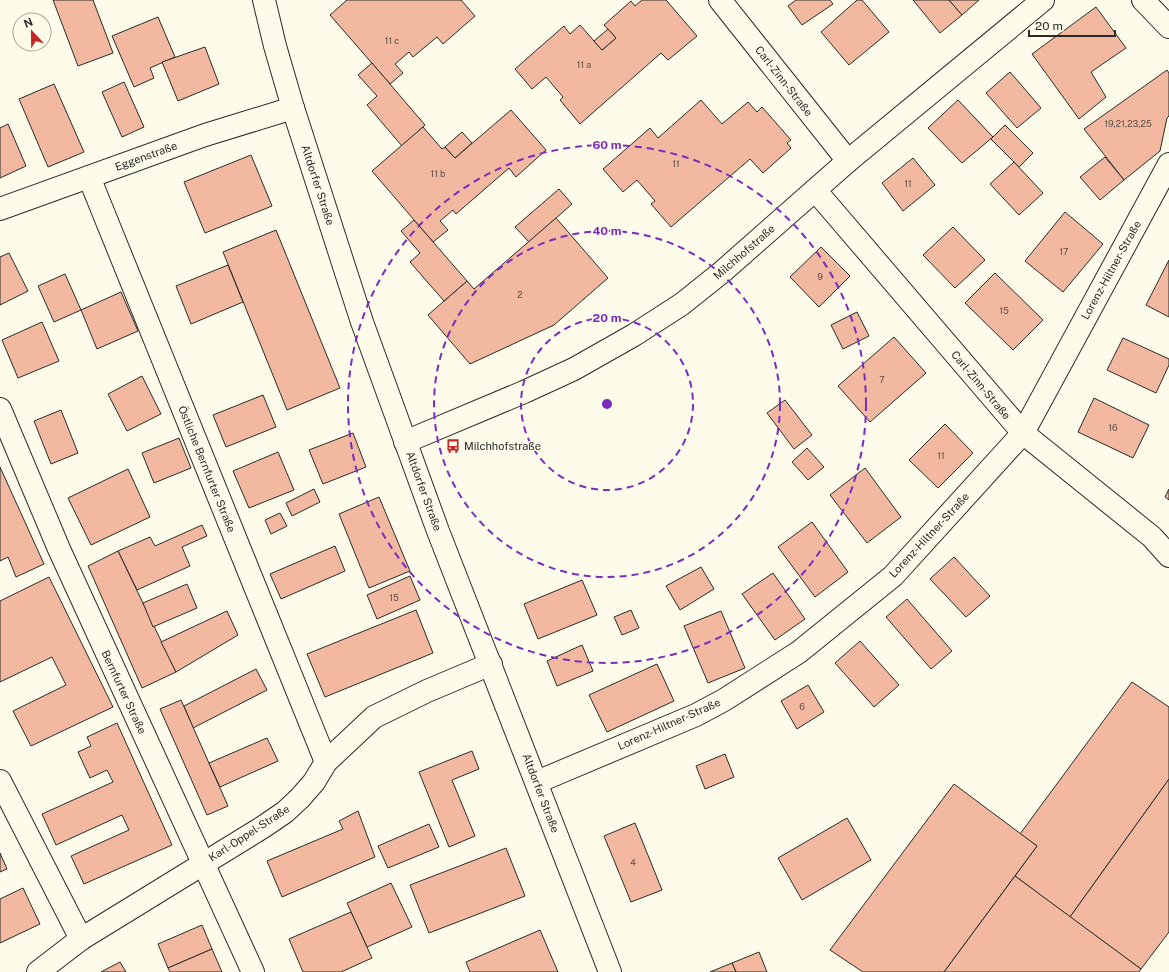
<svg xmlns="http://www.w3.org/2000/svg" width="1169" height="972" font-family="'Public Sans',sans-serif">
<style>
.building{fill:#f2b8a0;stroke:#2b2b2b}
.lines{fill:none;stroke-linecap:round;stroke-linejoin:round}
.minor-casing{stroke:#2b2b2b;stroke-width:24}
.major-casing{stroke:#2b2b2b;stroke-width:24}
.minor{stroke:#fdfbea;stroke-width:22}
.major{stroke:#fdfbea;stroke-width:22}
.ring{fill:none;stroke:#7b2cbf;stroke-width:2;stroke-dasharray:7 5}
.labels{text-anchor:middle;stroke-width:3;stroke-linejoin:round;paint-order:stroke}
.number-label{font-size:9px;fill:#5d4e48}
.street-label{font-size:11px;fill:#2b2b2b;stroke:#fdfbea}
.poi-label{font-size:11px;fill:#2b2b2b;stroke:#fdfbea;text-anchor:start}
.centre{fill:#7b2cbf;stroke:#fdfbea;stroke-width:2}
.ring-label{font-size:12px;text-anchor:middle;font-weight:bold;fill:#7b2cbf;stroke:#fdfbea;stroke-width:3;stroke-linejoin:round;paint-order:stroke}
</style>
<rect width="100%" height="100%" fill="#fdfbea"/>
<g class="building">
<path d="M 53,0 L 93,0 L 113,53 L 78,66 Z"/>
<path d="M 347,0 L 461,0 L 475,16 L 443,44 L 437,37 L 413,57 L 409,52 L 395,64 L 403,73 L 390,84 L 330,15 Z"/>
<path d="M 642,0 L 666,0 L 697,36 L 668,60 L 661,53 L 580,124 L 560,100 L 563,97 L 546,77 L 532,89 L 515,69 L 564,26 L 570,34 L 580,25 L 602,50 L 616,38 L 604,25 L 631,1 L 635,6 Z"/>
<path d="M 796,0 L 830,0 L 833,4 L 802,25 L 788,6 Z"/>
<path d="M 857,0 L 862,0 L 889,32 L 849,65 L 821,32 Z"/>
<path d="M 913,0 L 949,0 L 962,15 L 940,33 Z"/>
<path d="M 949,0 L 979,0 L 962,15 Z"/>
<path d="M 1096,7 L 1126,48 L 1091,72 L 1106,97 L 1079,119 L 1032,54 Z"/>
<path d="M 158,17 L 175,57 L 150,68 L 154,78 L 134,87 L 112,36 Z"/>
<path d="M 608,29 L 616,38 L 602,50 L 594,41 Z"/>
<path d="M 205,47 L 219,84 L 178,101 L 162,62 Z"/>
<path d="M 372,63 L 425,125 L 402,146 L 367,105 L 377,96 L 358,75 Z"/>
<path d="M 1167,70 L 1169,73 L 1169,116 L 1167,118 L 1160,151 L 1124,180 L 1084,129 Z"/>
<path d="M 1010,72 L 1041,108 L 1017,128 L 986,93 Z"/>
<path d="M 124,82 L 144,127 L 122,137 L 102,92 Z"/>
<path d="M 54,84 L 84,152 L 48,167 L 19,99 Z"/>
<path d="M 701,100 L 722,124 L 748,102 L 757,112 L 762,107 L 791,140 L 787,143 L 791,148 L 763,173 L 750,159 L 671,227 L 651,204 L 655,201 L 637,180 L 623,192 L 603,169 L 650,128 L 658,138 Z"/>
<path d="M 958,100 L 993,137 L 962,163 L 928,128 Z"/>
<path d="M 511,110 L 546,150 L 516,177 L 509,168 L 456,214 L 453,210 L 440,221 L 448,230 L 433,242 L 372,171 L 423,127 L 442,149 L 445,147 L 455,158 Z"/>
<path d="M 8,124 L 26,166 L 0,178 L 0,128 Z"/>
<path d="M 1005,125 L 1033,153 L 1019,167 L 991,139 Z"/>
<path d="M 462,132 L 472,143 L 455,158 L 445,147 Z"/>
<path d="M 251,155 L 272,206 L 205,233 L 184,182 Z"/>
<path d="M 1105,157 L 1124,180 L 1100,200 L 1080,177 Z"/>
<path d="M 913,158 L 935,185 L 903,211 L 882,183 Z"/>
<path d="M 1014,162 L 1043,193 L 1019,215 L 990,184 Z"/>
<path d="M 559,189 L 572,204 L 529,242 L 515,227 Z"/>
<path d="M 1065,212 L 1103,244 L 1063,292 L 1025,261 Z"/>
<path d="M 556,218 L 608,278 L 554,325 L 470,364 L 428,315 L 467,281 L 474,289 Z"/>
<path d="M 414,220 L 467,281 L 444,301 L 410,262 L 420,253 L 401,231 Z"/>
<path d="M 953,227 L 985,260 L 955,288 L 923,255 Z"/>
<path d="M 276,230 L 340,388 L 287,410 L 223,252 Z"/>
<path d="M 821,247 L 850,276 L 819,307 L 790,277 Z"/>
<path d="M 9,253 L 28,291 L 0,305 L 0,257 Z"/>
<path d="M 1169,260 L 1169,317 L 1146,305 Z"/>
<path d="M 228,265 L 243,302 L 191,324 L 176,286 Z"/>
<path d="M 995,273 L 1043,320 L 1013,350 L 965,303 Z"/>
<path d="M 65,274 L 81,310 L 54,322 L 38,286 Z"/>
<path d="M 121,292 L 138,331 L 97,349 L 81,310 Z"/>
<path d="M 857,312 L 869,336 L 843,349 L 831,325 Z"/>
<path d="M 42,322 L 59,361 L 18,378 L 2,340 Z"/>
<path d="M 894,337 L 926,373 L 870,422 L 838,386 Z"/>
<path d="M 1123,338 L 1169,359 L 1169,365 L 1156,393 L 1107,370 Z"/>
<path d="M 142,376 L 161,414 L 127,431 L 108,394 Z"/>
<path d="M 263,395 L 276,427 L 226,447 L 213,415 Z"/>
<path d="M 1094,398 L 1149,425 L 1133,458 L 1078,432 Z"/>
<path d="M 785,400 L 812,435 L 794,449 L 767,413 Z"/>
<path d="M 61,410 L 78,453 L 51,464 L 34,421 Z"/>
<path d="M 945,424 L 973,453 L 938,488 L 909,460 Z"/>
<path d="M 353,433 L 366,467 L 323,484 L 309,450 Z"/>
<path d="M 179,438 L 191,468 L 154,483 L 142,453 Z"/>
<path d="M 807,448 L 824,467 L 808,480 L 792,462 Z"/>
<path d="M 278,452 L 294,490 L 249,508 L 233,471 Z"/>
<path d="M 0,467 L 44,564 L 16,577 L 8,557 L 0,561 Z"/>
<path d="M 865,468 L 901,517 L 867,543 L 830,495 Z"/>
<path d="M 128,469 L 150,517 L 91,545 L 68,498 Z"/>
<path d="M 314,489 L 320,502 L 292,516 L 286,503 Z"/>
<path d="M 1169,489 L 1169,500 L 1165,497 Z"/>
<path d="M 379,497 L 410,571 L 369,588 L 339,514 Z"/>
<path d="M 280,513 L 287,526 L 271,534 L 265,520 Z"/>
<path d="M 812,522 L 848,572 L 815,597 L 778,547 Z"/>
<path d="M 202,525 L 207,536 L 182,547 L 190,566 L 137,590 L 118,551 L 150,537 L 155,546 Z"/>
<path d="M 335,546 L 345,571 L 281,599 L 270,574 Z"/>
<path d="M 118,551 L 176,672 L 142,688 L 88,566 Z"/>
<path d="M 954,557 L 990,596 L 966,617 L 930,579 Z"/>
<path d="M 701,567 L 714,589 L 680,610 L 666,586 Z"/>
<path d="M 773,573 L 805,619 L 775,640 L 742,594 Z"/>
<path d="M 410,576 L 420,600 L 377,619 L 367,595 Z"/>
<path d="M 49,577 L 113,707 L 31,746 L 13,711 L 66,685 L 52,657 L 0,682 L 0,601 Z"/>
<path d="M 582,580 L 597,615 L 538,639 L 524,604 Z"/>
<path d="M 187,584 L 197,608 L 153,627 L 143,603 Z"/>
<path d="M 907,599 L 952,651 L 931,669 L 886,617 Z"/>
<path d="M 416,610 L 433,653 L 325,697 L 307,654 Z"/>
<path d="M 631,610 L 639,628 L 622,635 L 614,617 Z"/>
<path d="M 227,611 L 238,635 L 176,672 L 161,642 Z"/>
<path d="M 721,611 L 745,668 L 708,683 L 684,626 Z"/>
<path d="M 860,641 L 899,685 L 874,707 L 835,663 Z"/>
<path d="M 582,645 L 593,671 L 557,686 L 547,661 Z"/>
<path d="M 657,664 L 674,701 L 607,732 L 589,695 Z"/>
<path d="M 256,669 L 267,690 L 193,728 L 184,706 Z"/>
<path d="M 1132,682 L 1169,707 L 1169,779 L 1070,917 L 1015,876 L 1037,846 L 1020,834 Z"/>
<path d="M 808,685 L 824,712 L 797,729 L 781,701 Z"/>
<path d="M 181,700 L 228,806 L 207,815 L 160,709 Z"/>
<path d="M 117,723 L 172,845 L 84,884 L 71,856 L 129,830 L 122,815 L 56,845 L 42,814 L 113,782 L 107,770 L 90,778 L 78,752 L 91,746 L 87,737 Z"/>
<path d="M 267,738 L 278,761 L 220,787 L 209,763 Z"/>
<path d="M 472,751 L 479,769 L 452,780 L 475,836 L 449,847 L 419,772 Z"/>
<path d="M 725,754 L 734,777 L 705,789 L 696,766 Z"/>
<path d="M 1169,779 L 1169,932 L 1141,969 L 1070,917 Z"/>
<path d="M 954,784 L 1037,846 L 944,972 L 863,972 L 830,950 Z"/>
<path d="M 358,811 L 375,857 L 282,897 L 267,861 L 343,829 L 339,821 Z"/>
<path d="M 847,818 L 871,860 L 802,900 L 778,858 Z"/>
<path d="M 635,823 L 662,890 L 631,902 L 604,836 Z"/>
<path d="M 429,824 L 439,847 L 388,868 L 378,846 Z"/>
<path d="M 506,848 L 525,896 L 429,933 L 410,885 Z"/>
<path d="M 0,853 L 7,869 L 0,872 Z"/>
<path d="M 1015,876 L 1141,969 L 1139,972 L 944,972 Z"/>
<path d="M 391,883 L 412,927 L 367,947 L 347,903 Z"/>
<path d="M 23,888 L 40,924 L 0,943 L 0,899 Z"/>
<path d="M 351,912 L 372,958 L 341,972 L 303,972 L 289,939 Z"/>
<path d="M 202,925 L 212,949 L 168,968 L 158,944 Z"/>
<path d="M 540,930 L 558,972 L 470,972 L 466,962 Z"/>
<path d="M 212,949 L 222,972 L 170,972 L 168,968 Z"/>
<path d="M 759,952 L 767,972 L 736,972 L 732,963 Z"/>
<path d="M 120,962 L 126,972 L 101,972 Z"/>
<path d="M 732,963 L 736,972 L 710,972 Z"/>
</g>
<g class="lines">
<defs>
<g id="minor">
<path d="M 720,0 L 848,161"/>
<path d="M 1143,0 L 1169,27"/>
<path d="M 89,177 L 326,762"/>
<path d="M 815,190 L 1023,433 L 1152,537 L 1169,556"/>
<path d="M 0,209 L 205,135 L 293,108"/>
<path d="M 0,409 L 59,549 L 253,972"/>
<path d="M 405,442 L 524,392 L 574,369 L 634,335 L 682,304 L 722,272 L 848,161 L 1043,0"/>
<path d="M 0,781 L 81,939"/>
<path d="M 537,782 L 696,715 L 724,700 L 799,652 L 893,576 L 1023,433 L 1169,164"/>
<path d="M 38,972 L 81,939 L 263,827 L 285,812 L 300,798 L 314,782 L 326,762 L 374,717 L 427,691 L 491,664"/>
</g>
<path id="major" d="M 264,0 L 275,46 L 293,108 L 362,322 L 438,531 L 610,972"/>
</defs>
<use href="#minor" class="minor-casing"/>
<use href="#major" class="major-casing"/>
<use href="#minor" class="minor"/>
<use href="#major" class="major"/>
</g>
<g class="ring">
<circle cx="607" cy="404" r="86"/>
<circle cx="607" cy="404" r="173"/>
<circle cx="607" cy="404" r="259"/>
</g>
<defs>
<symbol id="bus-bare" viewBox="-9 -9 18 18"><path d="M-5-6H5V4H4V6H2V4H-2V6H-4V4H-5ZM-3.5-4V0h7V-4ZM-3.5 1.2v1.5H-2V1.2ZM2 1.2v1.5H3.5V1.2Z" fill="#c62828" stroke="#fdfbea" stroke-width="2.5" paint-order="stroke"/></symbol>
</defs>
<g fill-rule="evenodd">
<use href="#bus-bare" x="443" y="436" width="20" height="20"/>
</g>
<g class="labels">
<g class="number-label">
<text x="392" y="44">11 c</text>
<text x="584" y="68">11 a</text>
<text x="1128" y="127">19,21,23,25</text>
<text x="676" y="167">11</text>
<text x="438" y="177">11 b</text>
<text x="908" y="187">11</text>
<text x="1064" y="255">17</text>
<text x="820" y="280">9</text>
<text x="520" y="298">2</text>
<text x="1004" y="314">15</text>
<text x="882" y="383">7</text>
<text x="1113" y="431">16</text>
<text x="941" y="459">11</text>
<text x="394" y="601">15</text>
<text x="802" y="710">6</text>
<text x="633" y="866">4</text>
</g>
<g class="street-label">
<text transform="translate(784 81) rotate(52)" y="4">Carl-Zinn-Straße</text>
<text transform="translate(146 156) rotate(-20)" y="4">Eggenstraße</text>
<text transform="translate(318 185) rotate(72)" y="4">Altdorfer Straße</text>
<text transform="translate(744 252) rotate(-41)" y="4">Milchhofstraße</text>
<text transform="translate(1111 270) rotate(-61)" y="4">Lorenz-Hiltner-Straße</text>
<text transform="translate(981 385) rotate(50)" y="4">Carl-Zinn-Straße</text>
<text transform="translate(207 469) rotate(68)" y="4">Östliche Bernfurter Straße</text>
<text transform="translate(424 491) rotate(70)" y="4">Altdorfer Straße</text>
<text transform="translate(929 535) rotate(-47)" y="4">Lorenz-Hiltner-Straße</text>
<text transform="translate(124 692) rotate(65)" y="4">Bernfurter Straße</text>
<text transform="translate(669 724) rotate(-24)" y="4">Lorenz-Hiltner-Straße</text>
<text transform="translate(541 793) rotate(69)" y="4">Altdorfer Straße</text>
<text transform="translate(249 833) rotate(-33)" y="4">Karl-Oppel-Straße</text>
</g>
<g class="poi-label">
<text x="464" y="450">Milchhofstraße</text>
</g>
</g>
<circle cx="607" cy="404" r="6" class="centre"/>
<g class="ring-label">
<text x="607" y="149">60 m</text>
<text x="607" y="235">40 m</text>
<text x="607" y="322">20 m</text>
</g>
<g transform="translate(32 32) rotate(338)"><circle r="19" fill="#fdfbea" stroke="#a9a89e"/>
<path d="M0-3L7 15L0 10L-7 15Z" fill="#c62828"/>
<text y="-6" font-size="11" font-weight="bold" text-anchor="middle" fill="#2b2b2b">N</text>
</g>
<path d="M1029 30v6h86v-6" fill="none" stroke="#2b2b2b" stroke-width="2"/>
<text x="1035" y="30" font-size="12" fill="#2b2b2b" stroke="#fdfbea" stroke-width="3" paint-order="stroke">20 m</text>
</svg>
